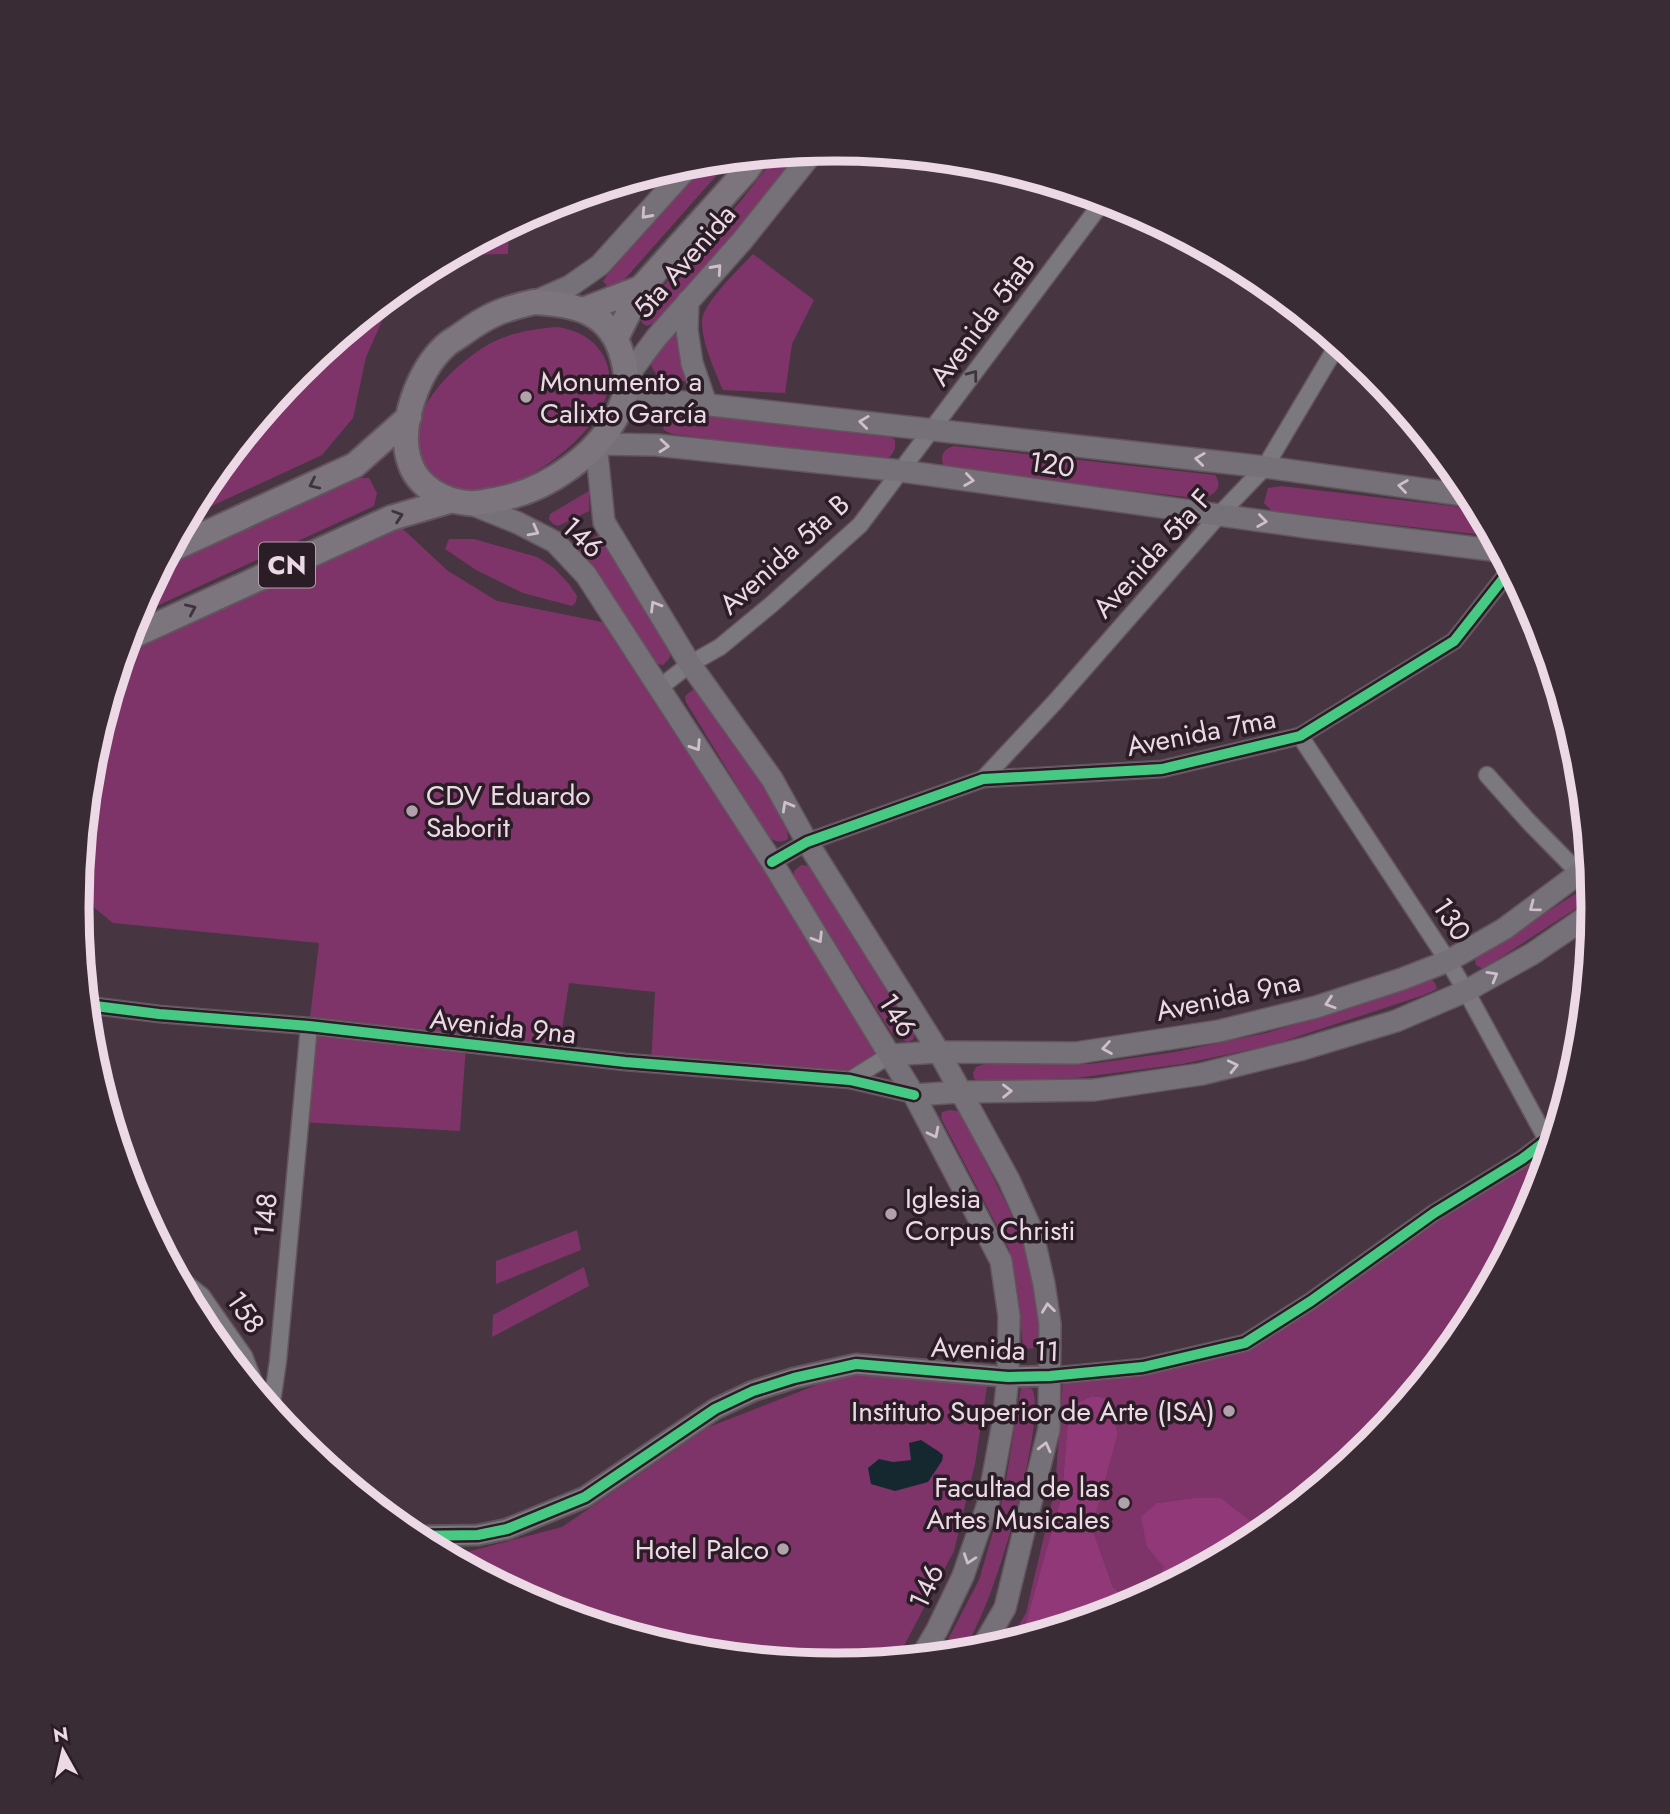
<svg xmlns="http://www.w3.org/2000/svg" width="1670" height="1814" font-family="Jost,sans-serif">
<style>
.green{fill:#7e3469}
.forest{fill:#913878}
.water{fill:#152830}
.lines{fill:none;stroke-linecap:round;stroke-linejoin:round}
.minor-casing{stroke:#63555e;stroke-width:19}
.tertiary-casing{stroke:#63555e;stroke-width:23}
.secondary-casing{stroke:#63555e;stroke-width:24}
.trunk-casing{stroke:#63555e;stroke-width:28}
.minor{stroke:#7b787e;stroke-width:16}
.tertiary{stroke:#7b787e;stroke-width:19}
.secondary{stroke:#767178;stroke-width:21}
.trunk{stroke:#7c757e;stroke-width:24}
.cycleway-casing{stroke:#2b1d26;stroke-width:15}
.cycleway{stroke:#46c982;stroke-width:10}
.oneway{stroke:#cebfca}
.oneway2{stroke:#3f343c}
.oneway3{stroke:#3f333c}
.poi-dot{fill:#b2a0ac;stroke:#2b1d26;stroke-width:2.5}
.labels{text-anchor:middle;stroke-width:7;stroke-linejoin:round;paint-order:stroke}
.shield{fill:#2b1d26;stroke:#b2a1ac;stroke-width:2}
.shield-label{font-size:26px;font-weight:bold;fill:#ecd9e5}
.street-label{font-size:28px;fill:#ecd9e5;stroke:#2b1d26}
.poi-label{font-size:28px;fill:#ecd9e5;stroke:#2b1d26;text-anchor:start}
.rim{fill:none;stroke:#ecd9e5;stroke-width:9}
</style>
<rect width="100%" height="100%" fill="#473641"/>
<g class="green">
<path d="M 801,152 L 760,205 L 654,323 L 647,326 L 642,323 L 639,315 L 642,309 L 731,213 L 777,155 Z"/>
<path d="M 731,159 L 623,281 L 614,285 L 607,286 L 603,281 L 608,274 L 707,162 Z"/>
<path d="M 509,226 L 508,254 L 459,255 L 418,280 L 382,321 L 366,357 L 353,418 L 322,455 L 188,517 L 205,486 L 299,371 L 414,277 Z"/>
<path d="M 753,254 L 814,300 L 792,344 L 785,393 L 723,390 C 715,371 701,341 702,320 C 704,302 740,268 753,254 Z"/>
<path d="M 557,327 C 577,330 594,338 604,357 C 631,409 548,472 505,487 C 493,492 475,493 463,490 C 456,489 447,489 442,486 C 434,481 425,470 421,462 C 400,418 447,372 481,349 C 503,334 530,329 557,327 Z"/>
<path d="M 679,329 L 688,381 C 670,381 659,384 651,365 L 656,352 Z"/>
<path d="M 673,409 L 889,435 L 895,440 C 896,451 893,455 883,461 L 672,434 L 664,430 L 662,418 L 666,412 Z"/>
<path d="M 954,446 L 1215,475 C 1224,488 1214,494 1203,499 L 945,469 C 939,458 942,449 954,446 Z"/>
<path d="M 357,478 L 369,478 L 377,493 L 374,506 L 135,616 L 160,569 Z"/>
<path d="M 1281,486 L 1478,509 L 1492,536 L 1272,511 L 1264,503 L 1268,488 Z"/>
<path d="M 589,491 L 589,511 L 558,526 L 553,524 L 549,519 L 550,514 Z"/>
<path d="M 391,518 L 448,571 L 497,601 L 617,625 L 890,1055 L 850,1080 L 651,1064 L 655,992 L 569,983 L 558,1055 L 466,1045 L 460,1131 L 300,1122 L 309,1026 L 319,943 L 113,923 L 81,897 L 78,893 L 92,759 L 128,638 Z"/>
<path d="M 601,533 L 671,653 L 669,659 L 663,665 L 656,664 L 649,660 L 578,547 Z"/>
<path d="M 449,539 L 474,539 L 537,557 L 554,568 L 569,584 L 577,596 L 576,602 L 572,606 L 523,593 L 476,570 L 445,549 Z"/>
<path d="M 702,687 L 712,696 L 787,827 L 788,839 C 780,843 777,842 769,838 L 686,702 L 685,696 L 694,689 Z"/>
<path d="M 801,865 L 811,866 L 913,1029 L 914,1039 L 908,1042 L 900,1039 L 891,1032 L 794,877 L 794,871 Z"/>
<path d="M 1591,884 L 1592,898 L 1483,969 L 1476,965 L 1475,960 L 1483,952 Z"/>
<path d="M 1431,979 L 1435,983 L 1437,989 L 1424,995 L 1272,1045 L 1182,1064 L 1076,1078 L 981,1081 L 974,1079 L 973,1073 L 976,1067 L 985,1064 L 1090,1064 L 1175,1052 L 1266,1033 L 1345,1010 Z"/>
<path d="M 950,1110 L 958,1111 L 963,1117 L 1007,1205 L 1027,1252 L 1042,1341 L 1037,1348 L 1024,1349 C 1021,1336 1021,1324 1020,1310 C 1018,1290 1014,1269 1009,1249 L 941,1118 L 942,1112 Z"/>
<path d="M 1553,1139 L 1535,1197 L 1465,1328 L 1371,1443 L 1264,1531 L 1221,1498 L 1194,1498 L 1157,1503 L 1147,1547 L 1165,1567 L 1147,1596 L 1132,1603 L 1113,1587 L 1092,1528 L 1118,1434 L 1108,1398 L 1092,1396 L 1069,1407 L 1062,1495 L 1024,1629 L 1018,1640 L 1008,1643 L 1026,1613 L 1055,1489 L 1063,1379 L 1245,1343 Z"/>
<path d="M 577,1230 L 581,1250 L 496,1284 L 496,1261 Z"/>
<path d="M 584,1267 L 589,1286 L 492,1337 L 493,1315 Z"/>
<path d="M 850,1372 L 988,1380 L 975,1464 L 954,1551 L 897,1659 L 835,1665 L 687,1650 L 545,1607 L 444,1553 L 467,1552 L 562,1527 L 709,1427 Z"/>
<path d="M 1026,1387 L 1032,1389 C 1046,1416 1006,1551 994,1583 C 986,1606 975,1631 963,1652 L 940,1655 L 979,1580 L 1003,1498 L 1021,1388 Z"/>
</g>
<g class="forest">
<path d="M 1092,1396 L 1108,1398 L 1118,1434 L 1092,1528 L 1113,1587 L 1132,1603 L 1125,1607 L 1018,1640 L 1024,1629 L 1062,1495 L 1069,1407 Z"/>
<path d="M 1194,1498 L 1221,1498 L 1264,1531 L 1256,1537 L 1147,1596 L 1164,1567 L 1147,1547 L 1141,1517 L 1157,1503 Z"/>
</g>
<path class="water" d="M 921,1440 L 938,1451 L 943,1455 L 942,1461 L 928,1482 L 895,1491 L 871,1484 L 868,1468 L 879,1459 L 893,1462 L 911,1460 L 909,1443 Z"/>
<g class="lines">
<defs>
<g id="minor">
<path d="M 1256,285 L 1288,303"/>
<path d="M 659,688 L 690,664 L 720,647 L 772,604 L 860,525 L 1104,200"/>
<path d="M 1300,736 L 1448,961 L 1466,991 L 1547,1140"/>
<path d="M 1487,775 L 1529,822 L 1579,873"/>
<path d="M 983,779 L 1055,702 L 1219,515 L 1265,467 L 1338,344"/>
<path d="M 772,862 L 807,842 L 983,779 L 1162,769 L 1300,736 L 1454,641 L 1510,570"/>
<path d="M 87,1005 L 159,1014 L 309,1026 L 625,1062 L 850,1080 L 914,1095"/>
<path d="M 850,1080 L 890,1055"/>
<path d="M 176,1275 L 202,1296 L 244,1356 L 255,1384 L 256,1391"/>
<path d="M 1050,1376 L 1143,1367 L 1245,1343 L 1311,1301 L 1434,1213 L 1522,1159 L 1547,1140 L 1553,1139"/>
<path d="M 271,1409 L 278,1361 L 309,1026"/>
</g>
<path id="tertiary" d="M 412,1536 L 478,1535 L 507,1529 L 585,1497 L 715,1409 L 753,1391 L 794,1378 L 856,1364 L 1008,1377 L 1050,1376"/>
<g id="secondary">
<path d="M 688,301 L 687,330 L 692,363 L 706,404"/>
<path d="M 534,302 L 570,286 L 600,265 L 692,163"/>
<path d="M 626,378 L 656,338 L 742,241 L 814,151"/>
<path d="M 626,384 L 665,400 L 1265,467 L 1471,496"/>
<path d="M 471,504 L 518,523 L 555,542 L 586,575 L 772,862 L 914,1095 L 1001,1261 L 1009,1316 L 1008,1377 L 1003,1423 L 988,1504 L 963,1576 L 937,1630 L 921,1657"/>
<path d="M 890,1055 L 939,1052 L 1076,1053 L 1219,1031 L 1316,1007 L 1402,979 L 1448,961 L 1504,929 L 1589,866"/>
<path d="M 914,1095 L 960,1092 L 1094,1090 L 1202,1074 L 1303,1049 L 1396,1021 L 1466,991 L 1532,954 L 1592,913"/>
<path d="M 980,1651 L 1005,1608 L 1049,1429 L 1050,1324 L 1044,1284 L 1032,1231 L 1009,1180 L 939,1052 L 807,842 L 772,779 L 690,664 L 604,522 L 596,444 L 656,445 L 902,471 L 1306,527 L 1500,551"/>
</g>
<g id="trunk">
<path d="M 534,302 C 572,304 606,310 620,349 C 626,366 629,385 623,401 C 605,452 546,492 494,500 C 485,502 476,504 468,503 C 444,501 418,487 410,463 C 397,427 418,371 445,346 C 450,341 457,338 462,334 C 488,315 503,309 534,302 Z"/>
<path d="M 583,310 L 641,288"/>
<path d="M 616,338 L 641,288 L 746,171 L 756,157"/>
<path d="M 170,550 L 355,465 L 409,417"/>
<path d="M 128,638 L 391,518 L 449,501"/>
</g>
</defs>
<use href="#minor" class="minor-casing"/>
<use href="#tertiary" class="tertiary-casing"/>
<use href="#secondary" class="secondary-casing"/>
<use href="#trunk" class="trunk-casing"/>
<use href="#minor" class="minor"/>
<use href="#tertiary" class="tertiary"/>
<use href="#secondary" class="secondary"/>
<use href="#trunk" class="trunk"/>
<defs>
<g id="cycleway">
<path d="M 772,862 L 807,842 L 983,779 L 1162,769 L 1300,736 L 1454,641 L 1510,570"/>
<path d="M 87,1005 L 159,1014 L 309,1026 L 625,1062 L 850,1080 L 914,1095"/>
<path d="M 412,1536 L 478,1535 L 507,1529 L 585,1497 L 715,1409 L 753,1391 L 794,1378 L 856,1364 L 1008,1377 L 1050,1376 L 1143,1367 L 1245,1343 L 1311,1301 L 1434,1213 L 1522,1159 L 1547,1140 L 1553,1139"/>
</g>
</defs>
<use href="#cycleway" class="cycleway-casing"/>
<use href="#cycleway" class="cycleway"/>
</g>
<defs><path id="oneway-chevron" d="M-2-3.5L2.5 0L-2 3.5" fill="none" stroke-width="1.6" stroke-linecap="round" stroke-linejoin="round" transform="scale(1.75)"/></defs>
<g class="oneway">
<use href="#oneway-chevron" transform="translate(646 214) rotate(132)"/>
<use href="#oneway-chevron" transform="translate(717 269) rotate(-48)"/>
<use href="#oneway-chevron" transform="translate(864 422) rotate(-173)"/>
<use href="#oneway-chevron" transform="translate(664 446) rotate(5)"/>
<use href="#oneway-chevron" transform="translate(1200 459) rotate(-173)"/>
<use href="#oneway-chevron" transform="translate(969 480) rotate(8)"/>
<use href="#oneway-chevron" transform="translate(1403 486) rotate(-172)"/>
<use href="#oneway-chevron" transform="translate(1262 521) rotate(8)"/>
<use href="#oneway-chevron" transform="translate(534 531) rotate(28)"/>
<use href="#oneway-chevron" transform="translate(655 606) rotate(-121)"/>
<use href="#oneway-chevron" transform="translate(696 746) rotate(57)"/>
<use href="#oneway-chevron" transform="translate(787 806) rotate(-119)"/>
<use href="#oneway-chevron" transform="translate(1534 907) rotate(143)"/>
<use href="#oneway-chevron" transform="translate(818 938) rotate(58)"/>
<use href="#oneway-chevron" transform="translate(1493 976) rotate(-30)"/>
<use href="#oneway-chevron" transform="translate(1330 1003) rotate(162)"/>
<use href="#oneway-chevron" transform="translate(1107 1048) rotate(171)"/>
<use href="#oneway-chevron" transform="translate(1233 1066) rotate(-13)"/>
<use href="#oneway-chevron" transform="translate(1007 1091) rotate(-1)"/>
<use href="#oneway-chevron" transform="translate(934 1133) rotate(63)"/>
<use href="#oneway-chevron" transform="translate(1048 1308) rotate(-97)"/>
<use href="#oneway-chevron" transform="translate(1045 1447) rotate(-76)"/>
<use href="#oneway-chevron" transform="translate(969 1559) rotate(109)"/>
</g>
<use class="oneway2" href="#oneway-chevron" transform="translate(973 375) rotate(-53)"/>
<g class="oneway3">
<use href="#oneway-chevron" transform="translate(314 484) rotate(155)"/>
<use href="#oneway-chevron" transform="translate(398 516) rotate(-18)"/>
<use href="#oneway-chevron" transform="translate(191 609) rotate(-24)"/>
</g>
<g class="poi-dot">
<circle cx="526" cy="397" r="7"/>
<circle cx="412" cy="811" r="7"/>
<circle cx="891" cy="1214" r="7"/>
<circle cx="1229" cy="1411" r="7"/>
<circle cx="1124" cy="1503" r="7"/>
<circle cx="783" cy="1549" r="7"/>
</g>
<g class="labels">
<rect class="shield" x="259" y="542.5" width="56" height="45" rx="5"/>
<g class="shield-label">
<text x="287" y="574">CN</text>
</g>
<g class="street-label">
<text transform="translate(684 261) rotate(-49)" y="10">5ta Avenida</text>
<text transform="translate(982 320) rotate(-53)" y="10">Avenida 5taB</text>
<text transform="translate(1052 464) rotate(8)" y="10">120</text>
<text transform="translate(583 537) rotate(43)" y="10">146</text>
<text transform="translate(1152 553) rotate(-48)" y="10">Avenida 5ta F</text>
<text transform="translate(784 554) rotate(-42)" y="10">Avenida 5ta B</text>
<text transform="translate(1201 732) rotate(-11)" y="10">Avenida 7ma</text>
<text transform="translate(1452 919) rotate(57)" y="10">130</text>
<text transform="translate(1228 996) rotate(-12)" y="10">Avenida 9na</text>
<text transform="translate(898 1015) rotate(58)" y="10">146</text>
<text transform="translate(503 1026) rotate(6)" y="10">Avenida 9na</text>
<text transform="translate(265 1215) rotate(-85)" y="10">148</text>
<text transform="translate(246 1312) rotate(55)" y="10">158</text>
<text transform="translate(995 1349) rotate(2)" y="10">Avenida 11</text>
<text transform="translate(926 1586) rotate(-65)" y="10">146</text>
</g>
<g class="poi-label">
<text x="540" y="391">Monumento a<tspan x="540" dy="32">Calixto García</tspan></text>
<text x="426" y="805">CDV Eduardo<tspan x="426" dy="32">Saborit</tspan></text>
<text x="905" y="1208">Iglesia<tspan x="905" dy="32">Corpus Christi</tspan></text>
<text x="1215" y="1421" text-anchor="end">Instituto Superior de Arte (ISA)</text>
<text x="1110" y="1497" text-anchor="end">Facultad de las<tspan x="1110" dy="32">Artes Musicales</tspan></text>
<text x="769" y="1559" text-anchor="end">Hotel Palco</text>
</g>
</g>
<path d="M0 0H1670V1814H0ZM89 907a746 746 0 1 1 1492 0a746 746 0 1 1-1492 0Z" fill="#3a2c35" fill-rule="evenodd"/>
<path class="rim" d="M89 907a746 746 0 1 1 1492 0a746 746 0 1 1-1492 0Z"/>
<g transform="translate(63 1751) rotate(352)" stroke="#2b1d26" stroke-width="5" paint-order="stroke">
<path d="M0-5L12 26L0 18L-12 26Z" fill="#ecd9e5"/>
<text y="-10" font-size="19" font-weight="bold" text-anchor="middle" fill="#ecd9e5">N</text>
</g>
</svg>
